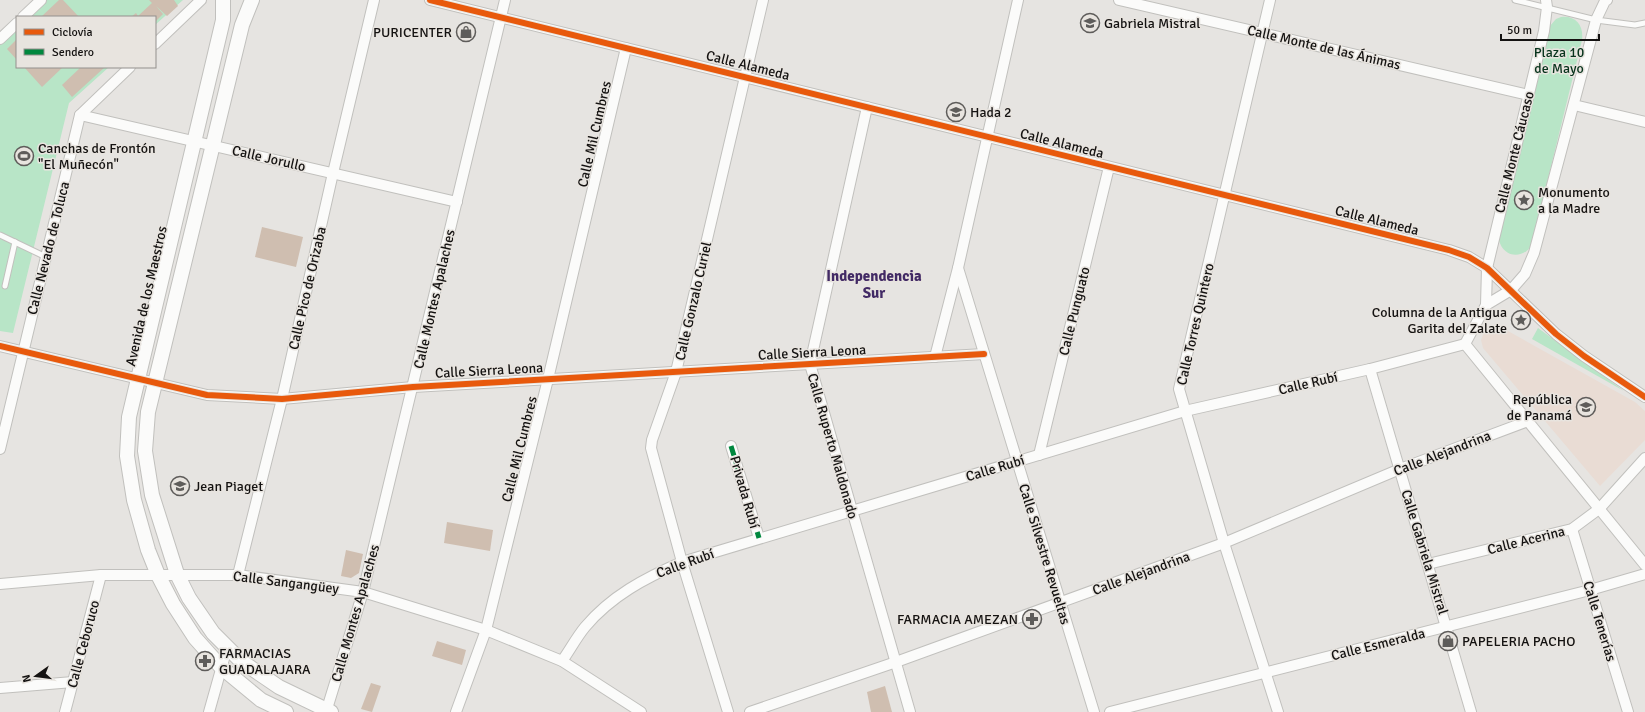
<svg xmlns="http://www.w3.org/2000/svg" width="1645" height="712" font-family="Signika,sans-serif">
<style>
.education{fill:#e9dcd4}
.green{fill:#b8e5c7}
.building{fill:#cfbeb0}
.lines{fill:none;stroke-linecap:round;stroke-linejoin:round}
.lane-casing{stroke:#c1c0bd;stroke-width:7}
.street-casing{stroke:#c1c0bd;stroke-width:12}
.secondary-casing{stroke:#c1c0bd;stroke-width:16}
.lane{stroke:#fbfbfa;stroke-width:5}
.street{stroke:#fbfbfa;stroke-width:10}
.secondary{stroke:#fbfbfa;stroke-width:14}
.quiet{stroke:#00873e;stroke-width:5;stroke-dasharray:10 5;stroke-linecap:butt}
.cycleway-casing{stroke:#e8e4df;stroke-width:8}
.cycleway{stroke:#e8590c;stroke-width:6}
.labels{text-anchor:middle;stroke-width:3;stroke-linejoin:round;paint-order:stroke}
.poi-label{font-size:14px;fill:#141211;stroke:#e8e4df;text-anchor:start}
.street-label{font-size:14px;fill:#141211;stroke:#e8e4df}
.park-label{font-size:14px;fill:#07331c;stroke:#e8e4df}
.neighbourhood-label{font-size:15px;font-weight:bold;fill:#422a65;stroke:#e8e4df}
</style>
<rect width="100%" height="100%" fill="#e6e4e1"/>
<path class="education" d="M 1499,326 L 1635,402 L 1645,411 L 1645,440 L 1600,486 L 1483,348 L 1481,340 L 1484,332 L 1491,327 Z"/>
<g class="green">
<path d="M 46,0 L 183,0 L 155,25 L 155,17 L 29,17 Z"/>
<path d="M 1561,17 C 1575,15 1584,25 1582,40 L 1532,244 C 1524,260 1503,258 1499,240 L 1549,27 L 1556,19 Z"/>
<path d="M 17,29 L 17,67 L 109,67 L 69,103 L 13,333 L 0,331 L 0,45 Z"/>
<path d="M 1538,328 L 1624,391 L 1532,339 Z"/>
</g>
<g class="building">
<path d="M 59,0 L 63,0 L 79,17 L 41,17 Z"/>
<path d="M 149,0 L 174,0 L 178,6 L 167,16 L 156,6 L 163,14 L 155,22 L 155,17 L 131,17 L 136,13 L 138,16 L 152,3 Z"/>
<path d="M 17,39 L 17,60 L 7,49 Z"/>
<path d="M 24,67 L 63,67 L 42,87 Z"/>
<path d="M 81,67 L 105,67 L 72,97 L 62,85 Z"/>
<path d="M 262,227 L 303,237 L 296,267 L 255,257 Z"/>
<path d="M 447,522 L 493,530 L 490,551 L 444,543 Z"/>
<path d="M 346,550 L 363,554 L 359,573 L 351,578 L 341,576 Z"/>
<path d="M 437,641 L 466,650 L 462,665 L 432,656 Z"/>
<path d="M 371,683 L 381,686 L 372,712 L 361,709 Z"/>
<path d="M 885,686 L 892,712 L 871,712 L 867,692 Z"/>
</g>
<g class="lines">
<defs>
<g id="lane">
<path d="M 1515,0 L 1596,20 L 1635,25 L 1645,23"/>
<path d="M 0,235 L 46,257"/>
<path d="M 5,286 L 15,242"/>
</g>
<g id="street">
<path d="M 430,0 L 1449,250 L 1469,257 L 1487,268 L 1556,334 L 1584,356 L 1645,397"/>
<path d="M 1119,0 L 1529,95"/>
<path d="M 1270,0 L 1179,389 L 1224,543 L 1278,712"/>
<path d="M 23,17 L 41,0"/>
<path d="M 0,39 L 17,23"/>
<path d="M 155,44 L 201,0"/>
<path d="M 1574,105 L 1645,122"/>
<path d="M 867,107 L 810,364 L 910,712"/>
<path d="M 80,115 L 457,202"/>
<path d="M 958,268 L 1094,712"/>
<path d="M 1486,305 L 1511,290 L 1525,274 L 1534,253 L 1596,20 L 1605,1 L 1607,0"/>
<path d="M 1465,344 L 1486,305 L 1487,268 L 1544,31 L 1547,7 L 1546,0"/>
<path d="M 1465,344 L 1645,565"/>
<path d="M 0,346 L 207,395 L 282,399 L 413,387 L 984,354"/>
<path d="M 935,357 L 958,268 L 1018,0"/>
<path d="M 1370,369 L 1471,712"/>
<path d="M 731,446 L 759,538"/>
<path d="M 0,449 L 80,115 L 130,67"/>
<path d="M 1039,455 L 1109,167"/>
<path d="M 1572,529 L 1628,712"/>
<path d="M 1428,564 L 1572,529 L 1599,509 L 1645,458"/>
<path d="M 238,575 L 282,399 L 333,173 L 374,0"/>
<path d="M 0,584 L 101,575 L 238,575 L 363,592 L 486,630 L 562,661 L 641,712"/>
<path d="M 562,661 C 570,650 576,638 585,627 C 611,596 645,578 682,562 L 1185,411 L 1370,369 L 1465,344"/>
<path d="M 0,688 L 73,682"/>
<path d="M 65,712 L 101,575"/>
<path d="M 209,712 L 227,648"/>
<path d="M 326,712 L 363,592 L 505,0"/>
<path d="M 456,712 L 486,630 L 548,379 L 626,48"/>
<path d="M 728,712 L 682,562 L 651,448 L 652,440 L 676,372 L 763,0"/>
<path d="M 750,712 L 896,662 L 1224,543 L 1400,469 L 1528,421"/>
<path d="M 1110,712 L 1590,590 L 1645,574"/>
</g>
<g id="secondary">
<path d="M 223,0 L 223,20 L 129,417 L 127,456 L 134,500 L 148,550 L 158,575 L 173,604 L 195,638 L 221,667 L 261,700 L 286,712"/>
<path d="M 252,0 L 242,25 L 148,412 L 145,451 L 152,495 L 177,574 L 189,598 L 213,633 L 241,661 L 279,687 L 331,712"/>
</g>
</defs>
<use href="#lane" class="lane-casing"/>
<use href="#street" class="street-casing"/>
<use href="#secondary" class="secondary-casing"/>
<use href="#lane" class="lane"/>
<use href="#street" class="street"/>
<use href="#secondary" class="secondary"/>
<path class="quiet" d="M 731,446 L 759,538"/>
<defs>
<g id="cycleway">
<path d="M 430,0 L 1449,250 L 1469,257 L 1487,268 L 1556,334 L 1584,356 L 1645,397"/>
<path d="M 0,346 L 207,395 L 282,399 L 413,387 L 984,354"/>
</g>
</defs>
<use href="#cycleway" class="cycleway-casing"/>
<use href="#cycleway" class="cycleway"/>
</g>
<defs>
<symbol id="school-ring" viewBox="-11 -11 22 22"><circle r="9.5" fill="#e8e4df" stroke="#5e5c5a" stroke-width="1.5"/><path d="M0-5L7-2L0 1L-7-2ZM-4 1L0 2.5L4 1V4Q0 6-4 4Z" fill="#5e5c5a"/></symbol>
<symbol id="shop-ring" viewBox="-11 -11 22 22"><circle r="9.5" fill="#e8e4df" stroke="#5e5c5a" stroke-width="1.5"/><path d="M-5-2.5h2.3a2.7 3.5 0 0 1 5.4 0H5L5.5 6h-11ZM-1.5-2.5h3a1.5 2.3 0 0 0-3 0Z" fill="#5e5c5a"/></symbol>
<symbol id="stadium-ring" viewBox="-11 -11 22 22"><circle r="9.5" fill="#e8e4df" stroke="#5e5c5a" stroke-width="1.5"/><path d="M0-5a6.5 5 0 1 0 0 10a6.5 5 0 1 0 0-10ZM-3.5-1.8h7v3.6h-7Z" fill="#5e5c5a"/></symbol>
<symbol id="sight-ring" viewBox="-11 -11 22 22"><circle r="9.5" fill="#e8e4df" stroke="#5e5c5a" stroke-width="1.5"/><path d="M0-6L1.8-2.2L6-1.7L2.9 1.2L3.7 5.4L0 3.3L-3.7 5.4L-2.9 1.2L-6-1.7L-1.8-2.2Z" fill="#5e5c5a"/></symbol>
<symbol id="pharmacy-ring" viewBox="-11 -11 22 22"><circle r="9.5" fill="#e8e4df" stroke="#5e5c5a" stroke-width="1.5"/><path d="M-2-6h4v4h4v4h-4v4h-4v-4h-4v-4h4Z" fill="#5e5c5a"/></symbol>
</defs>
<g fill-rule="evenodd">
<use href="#school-ring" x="1079" y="12" width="22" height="22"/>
<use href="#shop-ring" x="455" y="21" width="22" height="22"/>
<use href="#school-ring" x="945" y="101" width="22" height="22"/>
<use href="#stadium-ring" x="13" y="145" width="22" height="22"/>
<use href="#sight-ring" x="1513" y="189" width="22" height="22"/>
<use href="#sight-ring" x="1510" y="309" width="22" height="22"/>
<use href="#school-ring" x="1575" y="396" width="22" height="22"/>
<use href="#school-ring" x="169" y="475" width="22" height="22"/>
<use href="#pharmacy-ring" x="1021" y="608" width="22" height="22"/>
<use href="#shop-ring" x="1437" y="630" width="22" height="22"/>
<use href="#pharmacy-ring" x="194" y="650" width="22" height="22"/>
</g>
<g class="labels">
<g class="poi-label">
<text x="1104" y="28">Gabriela Mistral</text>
<text x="452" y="37" text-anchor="end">PURICENTER</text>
<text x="970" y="117">Hada 2</text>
<text x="38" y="153">Canchas de Frontón<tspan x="38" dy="16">"El Muñecón"</tspan></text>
<text x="1538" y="197">Monumento<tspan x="1538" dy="16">a la Madre</tspan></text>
<text x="1507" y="317" text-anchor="end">Columna de la Antigua<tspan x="1507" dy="16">Garita del Zalate</tspan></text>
<text x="1572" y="404" text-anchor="end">República<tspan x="1572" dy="16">de Panamá</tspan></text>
<text x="194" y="491">Jean Piaget</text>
<text x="1018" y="624" text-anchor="end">FARMACIA AMEZAN</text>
<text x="1462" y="646">PAPELERIA PACHO</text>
<text x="219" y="658">FARMACIAS<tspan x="219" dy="16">GUADALAJARA</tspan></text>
</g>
<g class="street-label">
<text transform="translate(1324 47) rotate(13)" y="5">Calle Monte de las Ánimas</text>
<text transform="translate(748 65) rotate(14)" y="5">Calle Alameda</text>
<text transform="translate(594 134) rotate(-77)" y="5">Calle Mil Cumbres</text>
<text transform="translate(1062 143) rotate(14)" y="5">Calle Alameda</text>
<text transform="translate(1514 152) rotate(-76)" y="5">Calle Monte Cáucaso</text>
<text transform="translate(269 158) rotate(13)" y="5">Calle Jorullo</text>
<text transform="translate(1377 220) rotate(14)" y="5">Calle Alameda</text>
<text transform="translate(48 248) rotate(-76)" y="5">Calle Nevado de Toluca</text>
<text transform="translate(307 288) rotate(-77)" y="5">Calle Pico de Orizaba</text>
<text transform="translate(146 296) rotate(-77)" y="5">Avenida de los Maestros</text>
<text transform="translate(434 299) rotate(-77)" y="5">Calle Montes Apalaches</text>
<text transform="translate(693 301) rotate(-77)" y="5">Calle Gonzalo Curiel</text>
<text transform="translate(1074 311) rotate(-76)" y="5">Calle Punguato</text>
<text transform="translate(1195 324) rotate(-77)" y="5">Calle Torres Quintero</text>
<text transform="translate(812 352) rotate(-3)" y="5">Calle Sierra Leona</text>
<text transform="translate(489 370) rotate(-3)" y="5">Calle Sierra Leona</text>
<text transform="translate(1308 383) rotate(-13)" y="5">Calle Rubí</text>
<text transform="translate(833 446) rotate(74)" y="5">Calle Ruperto Maldonado</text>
<text transform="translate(519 449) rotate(-76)" y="5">Calle Mil Cumbres</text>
<text transform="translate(1442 453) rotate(-21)" y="5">Calle Alejandrina</text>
<text transform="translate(995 468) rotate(-17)" y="5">Calle Rubí</text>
<text transform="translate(745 492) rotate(74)" y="5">Privada Rubí</text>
<text transform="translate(1526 540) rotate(-14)" y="5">Calle Acerina</text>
<text transform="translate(1425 552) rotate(73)" y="5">Calle Gabriela Mistral</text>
<text transform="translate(1045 554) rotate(73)" y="5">Calle Silvestre Revueltas</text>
<text transform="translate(685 563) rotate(-20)" y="5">Calle Rubí</text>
<text transform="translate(1141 573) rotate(-20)" y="5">Calle Alejandrina</text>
<text transform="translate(286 582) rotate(7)" y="5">Calle Sangangüey</text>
<text transform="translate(355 613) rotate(-74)" y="5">Calle Montes Apalaches</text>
<text transform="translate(1600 621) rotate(73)" y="5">Calle Tenerías</text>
<text transform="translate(83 644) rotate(-75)" y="5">Calle Ceboruco</text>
<text transform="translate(1378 644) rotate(-14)" y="5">Calle Esmeralda</text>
</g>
<g class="park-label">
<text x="1559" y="57">Plaza 10<tspan x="1559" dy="16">de Mayo</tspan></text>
</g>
<g class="neighbourhood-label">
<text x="874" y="281">Independencia<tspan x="874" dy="17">Sur</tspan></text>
</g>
</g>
<rect x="16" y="16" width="140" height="52" fill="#e8e4df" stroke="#93908d"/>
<rect x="24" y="29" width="20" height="6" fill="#e8590c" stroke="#93908d"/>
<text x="52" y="36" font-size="12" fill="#141211">Ciclovía</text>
<rect x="24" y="49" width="20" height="6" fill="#00873e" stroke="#93908d"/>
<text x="52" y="56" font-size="12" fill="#141211">Sendero</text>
<g transform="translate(36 676) rotate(256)" stroke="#e8e4df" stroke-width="3" paint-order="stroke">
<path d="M0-3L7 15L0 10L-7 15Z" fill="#141211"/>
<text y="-6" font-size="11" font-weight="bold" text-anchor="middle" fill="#141211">N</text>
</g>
<path d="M1501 34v6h98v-6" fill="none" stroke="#141211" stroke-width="2"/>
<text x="1507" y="34" font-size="12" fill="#141211" stroke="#e8e4df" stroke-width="3" paint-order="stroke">50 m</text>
</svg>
